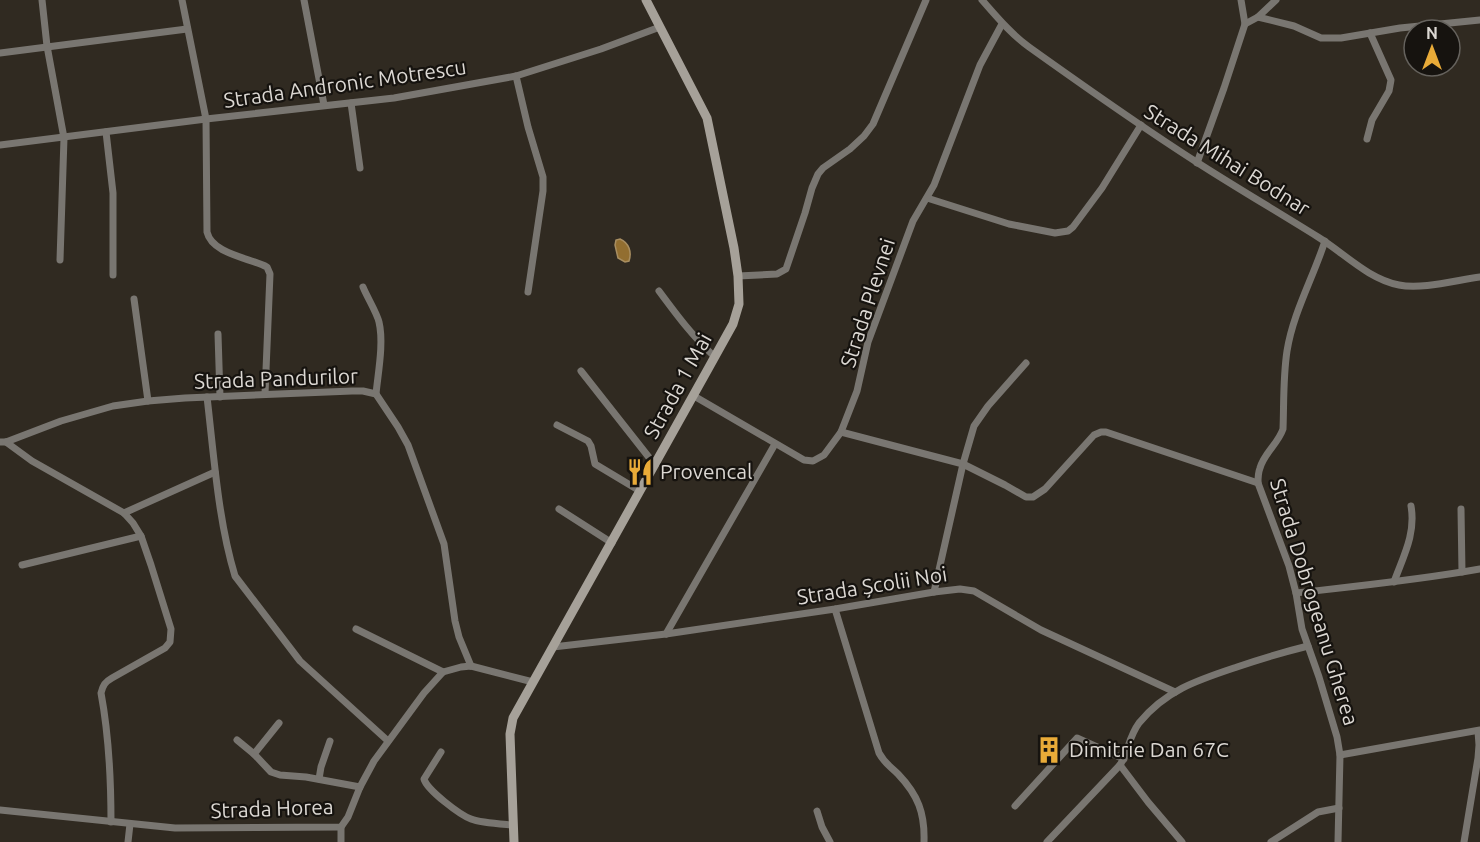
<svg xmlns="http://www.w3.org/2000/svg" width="1480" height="842" font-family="Ubuntu,sans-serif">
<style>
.water{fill:#926e30;stroke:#a88e61;stroke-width:1.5}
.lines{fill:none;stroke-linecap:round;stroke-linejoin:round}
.street{stroke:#797671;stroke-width:7}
.secondary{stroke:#a6a199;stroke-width:9}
.labels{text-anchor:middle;stroke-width:4.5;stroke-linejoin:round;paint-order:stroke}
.street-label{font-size:21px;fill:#dcd8d3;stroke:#16130f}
.poi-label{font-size:21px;fill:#dcd8d3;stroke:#16130f;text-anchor:start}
</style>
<rect width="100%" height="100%" fill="#302a21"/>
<path class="water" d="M 620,239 C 629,243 632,252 629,261 L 625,262 L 618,258 L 615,245 L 616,240 Z"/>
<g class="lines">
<g class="street">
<path d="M 42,0 L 47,46 L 64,138 L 60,260"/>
<path d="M 182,0 L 206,119 L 207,232 C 212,254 250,258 267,267 L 270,274 L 265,394"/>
<path d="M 304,0 L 324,105"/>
<path d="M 982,0 C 997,17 1011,34 1029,47 C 1085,87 1140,126 1198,163 C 1237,188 1278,212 1318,237 C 1344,253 1368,279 1399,285 C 1421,290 1457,280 1480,277"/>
<path d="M 1258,17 L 1294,26 L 1321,38 L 1341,38 L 1400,28 L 1480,20"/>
<path d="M 1245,24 L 1258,17 L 1276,0"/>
<path d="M 0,53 L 187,29"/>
<path d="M 516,76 L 528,127 L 543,177 L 543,191 L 528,292"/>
<path d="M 351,103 L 360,168"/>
<path d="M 106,132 L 113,193 L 113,275"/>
<path d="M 1367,139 L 1372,120 L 1389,91 L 1391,80 L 1370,33"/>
<path d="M 0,145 L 206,119 L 394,98 L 516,76 L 601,49 L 660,27"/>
<path d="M 1197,163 L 1224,88 L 1245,24 L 1241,0"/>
<path d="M 927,198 L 1009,224 L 1055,233 L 1068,231 L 1073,227 L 1102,188 L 1141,125"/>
<path d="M 1325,241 C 1313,278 1293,313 1287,351 C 1283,377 1284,403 1283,429 C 1278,444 1264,453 1260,468 C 1258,473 1258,478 1258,483 L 1289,566 L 1296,593 L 1302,629 L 1319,677 L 1337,737 L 1340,755 L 1338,842"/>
<path d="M 738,276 L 777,274 L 786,269 L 805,213 L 812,188 L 818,174 L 823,168 L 850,149 L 864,136 L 873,124 L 926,0"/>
<path d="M 363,287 C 367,297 377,313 379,322 C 384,343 378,373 376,394"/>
<path d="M 659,291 C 676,314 693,337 715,357"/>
<path d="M 134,299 L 148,401"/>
<path d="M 218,334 L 220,397"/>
<path d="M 581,371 L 655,465"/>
<path d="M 694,396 L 804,460 L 813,461 L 824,455 L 841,432 L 857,391 L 868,342 L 913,221 L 934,185 L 980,65 L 1002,24"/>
<path d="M 207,397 C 214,456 218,520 235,576 L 300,661 L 388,741"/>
<path d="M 557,425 L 588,441 L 591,446 L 595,464 L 640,491"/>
<path d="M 841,432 L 963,464 L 1005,485 L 1026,497 L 1033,497 L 1045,489 L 1094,435 L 1101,432 L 1106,432 L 1258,483"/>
<path d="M 0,442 L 6,442 L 61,421 L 113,406 L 148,401 L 185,398 L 352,391 L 363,391 L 376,394 L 398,427 L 408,445 L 444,544 L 455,621 L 459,637 L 471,666"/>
<path d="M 6,442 L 32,461 L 124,513 L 133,523 L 141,536 L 151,565 L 171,629 L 170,642 L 165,648 L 112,678 C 105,682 103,685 101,693 C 109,736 111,778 111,822"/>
<path d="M 559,509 L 612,543"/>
<path d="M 1461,509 L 1462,572"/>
<path d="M 124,513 L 215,472"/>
<path d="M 22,565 L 141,536"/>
<path d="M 1394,582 C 1403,557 1416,534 1411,506"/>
<path d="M 934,592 L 963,464 L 974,426 L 988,406 L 1026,363"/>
<path d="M 1296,593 C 1358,586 1419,580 1480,569"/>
<path d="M 835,609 L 879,753 C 885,764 890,766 898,774 C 918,795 925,813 924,842"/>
<path d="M 356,629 L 443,672"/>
<path d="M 666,634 L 775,444"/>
<path d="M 553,647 L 666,634 L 835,609 L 934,592 L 960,589 L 974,591 L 1041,630 L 1175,692"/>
<path d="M 237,740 L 254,754 L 271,772 L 280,775 L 306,777 L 360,787"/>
<path d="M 441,752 L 424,779 C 427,790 460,815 471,819 C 481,823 502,824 513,825"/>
<path d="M 254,754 L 279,723"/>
<path d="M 1340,755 L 1480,730"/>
<path d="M 1120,765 L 1148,802 L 1182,842"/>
<path d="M 319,779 L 321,767 L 330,741"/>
<path d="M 1015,806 L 1077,738 L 1124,759"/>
<path d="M 0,810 L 175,828 L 341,827 L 348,817 L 360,787 L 374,761 L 424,693 L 443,672 L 461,667 L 471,666 L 533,682"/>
<path d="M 817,811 L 822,827 L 830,842"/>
<path d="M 341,827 L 341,842"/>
<path d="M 128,842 L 130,824"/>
<path d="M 1047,842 L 1120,765 C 1129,751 1128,738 1139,723 C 1166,690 1198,680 1237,667 C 1260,659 1284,652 1308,646"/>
<path d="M 1271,842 L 1318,812 L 1339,808"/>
<path d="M 1464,842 L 1478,758 L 1479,745 L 1478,731"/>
</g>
<path class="secondary" d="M 514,842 L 510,734 L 513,718 L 708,369 L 733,324 L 739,304 L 738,276 L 734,248 L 707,118 L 646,0"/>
</g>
<defs>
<symbol id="restaurant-bare" viewBox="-9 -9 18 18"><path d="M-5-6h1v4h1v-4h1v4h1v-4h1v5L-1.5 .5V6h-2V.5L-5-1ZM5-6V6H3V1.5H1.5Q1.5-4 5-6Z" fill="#e9ab38" stroke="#16130f" stroke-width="2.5" paint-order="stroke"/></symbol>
<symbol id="building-bare" viewBox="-9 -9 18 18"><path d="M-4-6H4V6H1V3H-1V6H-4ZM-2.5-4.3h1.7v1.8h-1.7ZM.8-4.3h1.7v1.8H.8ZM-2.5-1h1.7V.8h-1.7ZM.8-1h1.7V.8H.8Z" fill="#e9ab38" stroke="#16130f" stroke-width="2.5" paint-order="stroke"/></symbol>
</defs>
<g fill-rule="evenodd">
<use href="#restaurant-bare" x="621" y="453" width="38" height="38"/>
<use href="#building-bare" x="1030" y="731" width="38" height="38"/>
</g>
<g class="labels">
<g class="street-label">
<text transform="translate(345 84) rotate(-8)" y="7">Strada Andronic Motrescu</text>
<text transform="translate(1227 160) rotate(32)" y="7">Strada Mihai Bodnar</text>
<text transform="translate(868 303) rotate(-72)" y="7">Strada Plevnei</text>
<text transform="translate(276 379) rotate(-2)" y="7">Strada Pandurilor</text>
<text transform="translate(678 386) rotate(-61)" y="7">Strada 1 Mai</text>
<text transform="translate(872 586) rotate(-9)" y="7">Strada Școlii Noi</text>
<text transform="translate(1314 602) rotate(73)" y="7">Strada Dobrogeanu Gherea</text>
<text transform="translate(272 809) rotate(-2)" y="7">Strada Horea</text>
</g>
<g class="poi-label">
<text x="660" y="479">Provencal</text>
<text x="1069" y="757">Dimitrie Dan 67C</text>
</g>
</g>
<g transform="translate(1432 48)"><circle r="28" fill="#16130f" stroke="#65625d" stroke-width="1.5"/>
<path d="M0-4.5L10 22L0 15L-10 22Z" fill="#e9ab38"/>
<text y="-9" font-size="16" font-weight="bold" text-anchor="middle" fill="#dcd8d3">N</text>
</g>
</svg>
